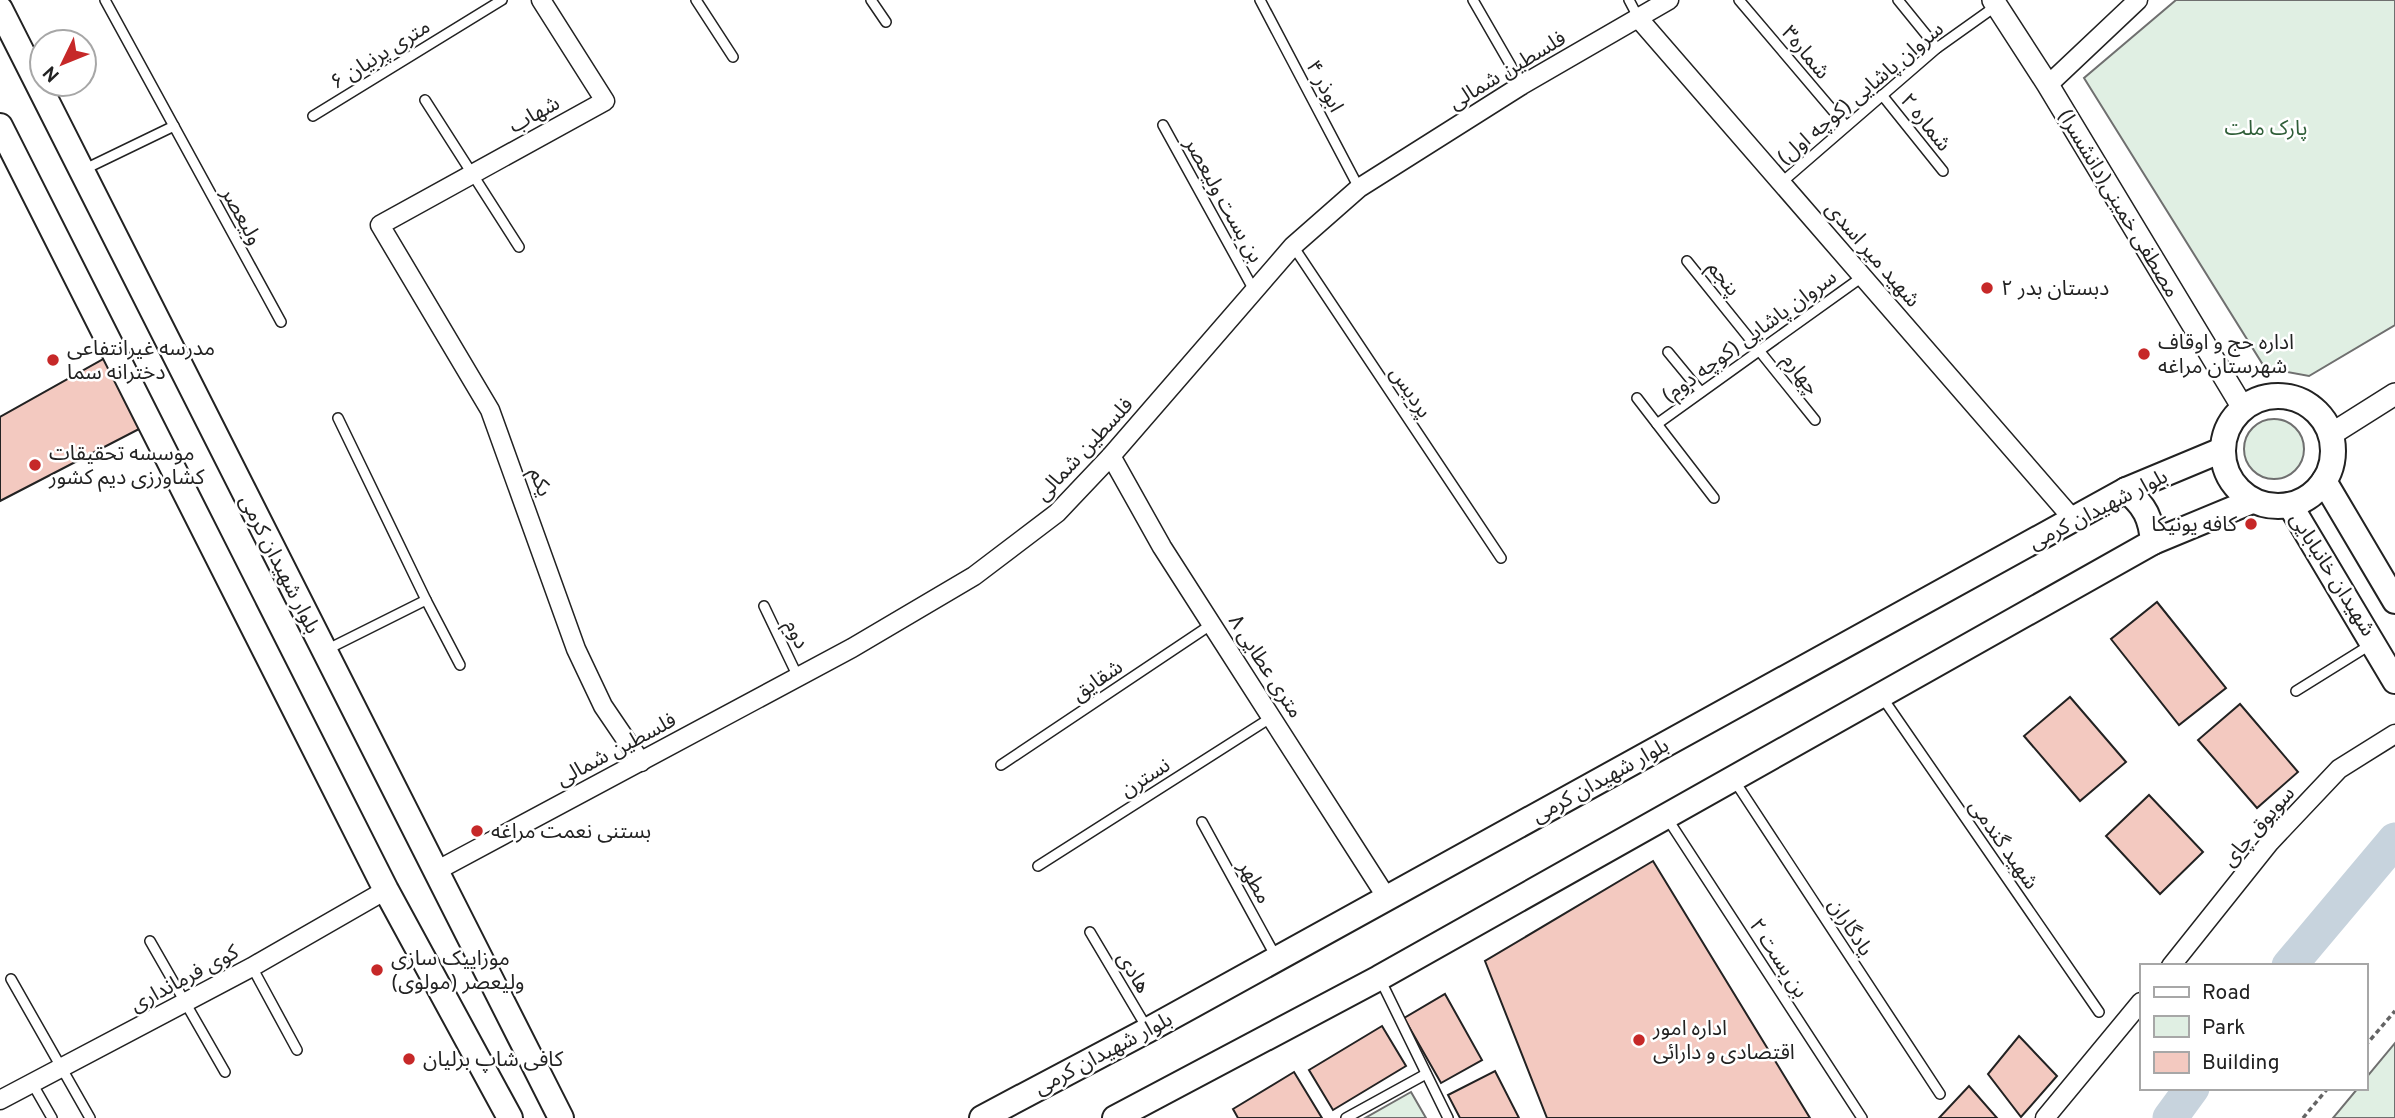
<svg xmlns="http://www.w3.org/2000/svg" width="2395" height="1118" font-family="Overpass,'Noto Sans Arabic',sans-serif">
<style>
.green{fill:#e0efe3;stroke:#6f6f6f;stroke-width:2}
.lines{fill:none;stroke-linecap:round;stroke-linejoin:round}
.river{stroke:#c7d3dd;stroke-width:35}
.building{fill:#f3c9c0;stroke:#222;stroke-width:2}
.service-casing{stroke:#222;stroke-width:12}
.minor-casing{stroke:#222;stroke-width:21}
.tertiary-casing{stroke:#222;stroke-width:24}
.secondary-casing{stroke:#222;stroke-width:28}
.path{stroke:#646464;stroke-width:3.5;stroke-dasharray:5 3.5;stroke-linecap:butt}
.service{stroke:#fff;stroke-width:9}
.minor{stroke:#fff;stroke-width:18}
.tertiary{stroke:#fff;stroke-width:21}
.secondary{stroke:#fff;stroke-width:24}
.poi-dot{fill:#c62828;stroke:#fff;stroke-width:2.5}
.labels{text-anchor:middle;stroke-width:5;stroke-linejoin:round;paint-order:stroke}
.street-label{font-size:21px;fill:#222;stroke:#fff}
.park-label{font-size:21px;fill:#2f5e38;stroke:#fff}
.poi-label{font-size:21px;fill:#222;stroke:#fff;text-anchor:start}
</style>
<rect width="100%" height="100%" fill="#fff"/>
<g class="green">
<path d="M 2176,0 L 2395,0 L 2395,325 L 2309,376 L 2265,368 L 2084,78 Z"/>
<circle cx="2274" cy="449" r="30"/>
<path d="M 2395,1043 L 2395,1118 L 2333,1118 L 2358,1088 L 2365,1088 L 2365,1079 Z"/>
<path d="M 1411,1092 L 1426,1118 L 1365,1118 Z"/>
</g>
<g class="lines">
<g class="river">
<path d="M 2289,966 L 2395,840"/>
<path d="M 2170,1118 L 2192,1088"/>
</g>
</g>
<g class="building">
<path d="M 107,357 L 141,428 L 0,501 L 0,417 Z"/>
<path d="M 2157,602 L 2226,688 L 2179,725 L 2111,639 Z"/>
<path d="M 2070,697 L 2126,762 L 2080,801 L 2024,736 Z"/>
<path d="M 2240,704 L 2298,772 L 2257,808 L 2198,740 Z"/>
<path d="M 2149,795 L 2203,852 L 2160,894 L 2106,836 Z"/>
<path d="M 1653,861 L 1810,1118 L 1547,1118 L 1485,961 Z"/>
<path d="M 1445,994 L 1482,1060 L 1441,1083 L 1404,1018 Z"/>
<path d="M 1382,1026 L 1406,1066 L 1333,1110 L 1309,1070 Z"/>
<path d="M 2019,1036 L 2057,1076 L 2021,1117 L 1988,1074 Z"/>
<path d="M 1495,1071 L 1519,1118 L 1460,1118 L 1448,1095 Z"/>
<path d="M 1294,1072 L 1322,1118 L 1238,1118 L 1233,1109 Z"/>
<path d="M 1969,1086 L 1997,1118 L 1939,1118 Z"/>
</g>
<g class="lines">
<defs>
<g id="service">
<path d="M 105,0 L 281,322"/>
<path d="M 696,0 L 733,57"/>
<path d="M 871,0 L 886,22"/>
<path d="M 1260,0 L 1359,188"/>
<path d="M 1473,0 L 1522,85"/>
<path d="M 1629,0 L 1639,19"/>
<path d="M 1739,0 L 1846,126"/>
<path d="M 1898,0 L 1937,48"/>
<path d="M 1882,95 L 1943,171"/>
<path d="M 425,100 L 519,247"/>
<path d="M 313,116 L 502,0"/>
<path d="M 1163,125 L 1255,292"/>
<path d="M 83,170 L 174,126"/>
<path d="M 1781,183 L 1937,48 L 1996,6"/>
<path d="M 1293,246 L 1501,558"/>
<path d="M 1687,261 L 1815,420"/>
<path d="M 1668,352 L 1701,392"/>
<path d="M 1637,398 L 1714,498"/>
<path d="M 1657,424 L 1862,277"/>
<path d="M 426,600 L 460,665"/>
<path d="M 764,606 L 798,677"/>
<path d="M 326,650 L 426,600 L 338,418"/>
<path d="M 2296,691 L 2370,645"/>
<path d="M 1882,697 L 2099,1012"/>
<path d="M 1001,765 L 1212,624"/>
<path d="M 1734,780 L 1940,1094"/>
<path d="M 1667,818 L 1862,1118"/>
<path d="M 1202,822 L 1276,957"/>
<path d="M 1038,866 L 1272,717"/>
<path d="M 1090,932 L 1147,1028"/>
<path d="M 150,941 L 225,1072"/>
<path d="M 252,967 L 297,1050"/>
<path d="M 11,979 L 90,1118"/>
<path d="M 1380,979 L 1448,1118"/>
<path d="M 32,1083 L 52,1118"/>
<path d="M 1346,1118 L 1426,1074"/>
</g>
<g id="minor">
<path d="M 541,0 L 605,101 L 380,225 L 490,410 L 576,649 L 603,706 L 641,762"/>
<path d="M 1639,19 L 2073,519"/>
<path d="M 2048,85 L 2138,0"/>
<path d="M 1111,456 L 1162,547 L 1387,898"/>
<path d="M 436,871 L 852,648 L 974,576 L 1057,513 L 1111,456 L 1293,246 L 1359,188 L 1522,85 L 1669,0"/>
<path d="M 2171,966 L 2270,842 L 2339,769 L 2395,734"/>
<path d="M 0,1100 L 252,967 L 386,890"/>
<path d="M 2045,1118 L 2141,1002"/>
</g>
<g id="tertiary">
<path d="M 1993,0 L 2048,85 L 2243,408"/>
<path d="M 2330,435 L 2395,394"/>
</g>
<g id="secondary">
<path d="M 0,9 L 561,1118"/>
<path d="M 0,126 L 386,890 L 510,1118"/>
<circle cx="2278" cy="451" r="55"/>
<path d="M 2324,481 L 2395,601"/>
<path d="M 2126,490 C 2145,506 2151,518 2153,542"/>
<path d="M 2290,505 L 2395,681"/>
<path d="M 982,1118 L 1148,1030 L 2126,490 L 2222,450"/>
<path d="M 1115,1118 L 1379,978 L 2153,542 L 2252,501"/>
</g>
</defs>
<use href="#service" class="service-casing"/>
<use href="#minor" class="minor-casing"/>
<use href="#tertiary" class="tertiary-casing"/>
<use href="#secondary" class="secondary-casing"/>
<g class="path">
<path d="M 2365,1046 L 2395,1011"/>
<path d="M 2303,1118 L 2328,1088"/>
</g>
<use href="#service" class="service"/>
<use href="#minor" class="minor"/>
<use href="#tertiary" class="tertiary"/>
<use href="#secondary" class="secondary"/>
</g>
<g class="poi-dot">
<circle cx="1987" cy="288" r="7"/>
<circle cx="2144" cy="354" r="7"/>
<circle cx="53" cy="360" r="7"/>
<circle cx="35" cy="465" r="7"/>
<circle cx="2251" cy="524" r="7"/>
<circle cx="477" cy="831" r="7"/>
<circle cx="377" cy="970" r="7"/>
<circle cx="1639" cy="1040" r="7"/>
<circle cx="409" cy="1059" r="7"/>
</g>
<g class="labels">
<g class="street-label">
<text transform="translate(1806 52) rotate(50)" y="7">شماره۳</text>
<text transform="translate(380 54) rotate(-32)" y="7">۶ متری پرنیان</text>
<text transform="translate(1507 70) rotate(-31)" y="7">فلسطین شمالی</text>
<text transform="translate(1325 86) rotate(62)" y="7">ابوذر ۴</text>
<text transform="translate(1860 93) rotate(-40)" y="7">سروان پاشایی (کوچه اول)</text>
<text transform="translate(534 114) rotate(-29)" y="7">شهاب</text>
<text transform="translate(1926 122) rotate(51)" y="7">شماره ۲</text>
<text transform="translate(1224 200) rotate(61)" y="7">بن بست ولیعصر</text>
<text transform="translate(2119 203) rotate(59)" y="7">(دانشسرا)مصطفی خمینی</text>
<text transform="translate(242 216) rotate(61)" y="7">ولیعصر</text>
<text transform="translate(1873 254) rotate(49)" y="7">شهید میر اسدی</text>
<text transform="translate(1724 278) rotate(51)" y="7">پنجم</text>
<text transform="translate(1749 336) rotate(-36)" y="7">سروان پاشایی (کوچه دوم)</text>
<text transform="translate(1801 374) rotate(52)" y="7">چهارم</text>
<text transform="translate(1411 392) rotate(56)" y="7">پردیس</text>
<text transform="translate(1084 449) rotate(-47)" y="7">فلسطین شمالی</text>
<text transform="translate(541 482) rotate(70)" y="7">یکم</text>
<text transform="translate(2098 509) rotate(-27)" y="7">بلوار شهیدان کرمی</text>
<text transform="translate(280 564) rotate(63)" y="7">بلوار شهیدان کرمی</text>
<text transform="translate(2333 574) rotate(58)" y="7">شهیدان خانبابایی</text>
<text transform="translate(797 634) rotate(64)" y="7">دوم</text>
<text transform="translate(1266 666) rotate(57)" y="7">۸ متری عطایی</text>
<text transform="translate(1097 680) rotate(-34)" y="7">شقایق</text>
<text transform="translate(616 749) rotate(-28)" y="7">فلسطین شمالی</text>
<text transform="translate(1145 777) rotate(-32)" y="7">نسترن</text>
<text transform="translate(1600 780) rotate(-29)" y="7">بلوار شهیدان کرمی</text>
<text transform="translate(2258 826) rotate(-49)" y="7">سویوق چای</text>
<text transform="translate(2004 844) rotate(55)" y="7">شهید گندمی</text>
<text transform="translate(1255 882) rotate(61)" y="7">مطهر</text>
<text transform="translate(1851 927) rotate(57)" y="7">یادگاران</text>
<text transform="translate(1779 958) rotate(57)" y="7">بن بست ۲</text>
<text transform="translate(1134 972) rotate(59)" y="7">هادی</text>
<text transform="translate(184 978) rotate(-28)" y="7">کوی فرمانداری</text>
<text transform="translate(1103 1053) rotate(-28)" y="7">بلوار شهیدان کرمی</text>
</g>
<g class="park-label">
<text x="2266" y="135">پارک ملت</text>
</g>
<g class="poi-label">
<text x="2001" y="295">دبستان بدر ۲</text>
<text x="2158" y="349">اداره حج و اوقاف<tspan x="2158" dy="24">شهرستان مراغه</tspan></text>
<text x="67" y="355">مدرسه غیرانتفاعی<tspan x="67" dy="24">دخترانه سما</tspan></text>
<text x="49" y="460">موسسه تحقیقات<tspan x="49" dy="24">کشاورزی دیم کشور</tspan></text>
<text x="2237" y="531" text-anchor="end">کافه یونیکا</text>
<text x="491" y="838">بستنی نعمت مراغه</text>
<text x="391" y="965">موزاییک سازی<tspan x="391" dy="24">ولیعصر (مولوی)</tspan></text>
<text x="1653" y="1035">اداره امور<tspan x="1653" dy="24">اقتصادی و دارائی</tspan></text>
<text x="423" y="1066">کافی شاپ برلیان</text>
</g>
</g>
<rect x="2140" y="964" width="228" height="126" fill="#ffffff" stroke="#a7a7a7" stroke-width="2"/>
<rect x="2154" y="987" width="35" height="10" fill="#ffffff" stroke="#a7a7a7" stroke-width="2"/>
<text x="2202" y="999" font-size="21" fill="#222222">Road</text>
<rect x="2154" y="1016" width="35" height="21" fill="#e0efe3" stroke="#a7a7a7" stroke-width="2"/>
<text x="2202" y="1034" font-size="21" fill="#222222">Park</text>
<rect x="2154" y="1052" width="35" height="21" fill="#f3c9c0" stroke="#a7a7a7" stroke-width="2"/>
<text x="2202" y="1069" font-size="21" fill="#222222">Building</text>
<g transform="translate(63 63) rotate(227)"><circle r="33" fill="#ffffff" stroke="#a7a7a7" stroke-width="2"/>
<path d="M0-5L12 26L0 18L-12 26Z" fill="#c62828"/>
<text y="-10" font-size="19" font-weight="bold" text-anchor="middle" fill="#222222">N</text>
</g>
</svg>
